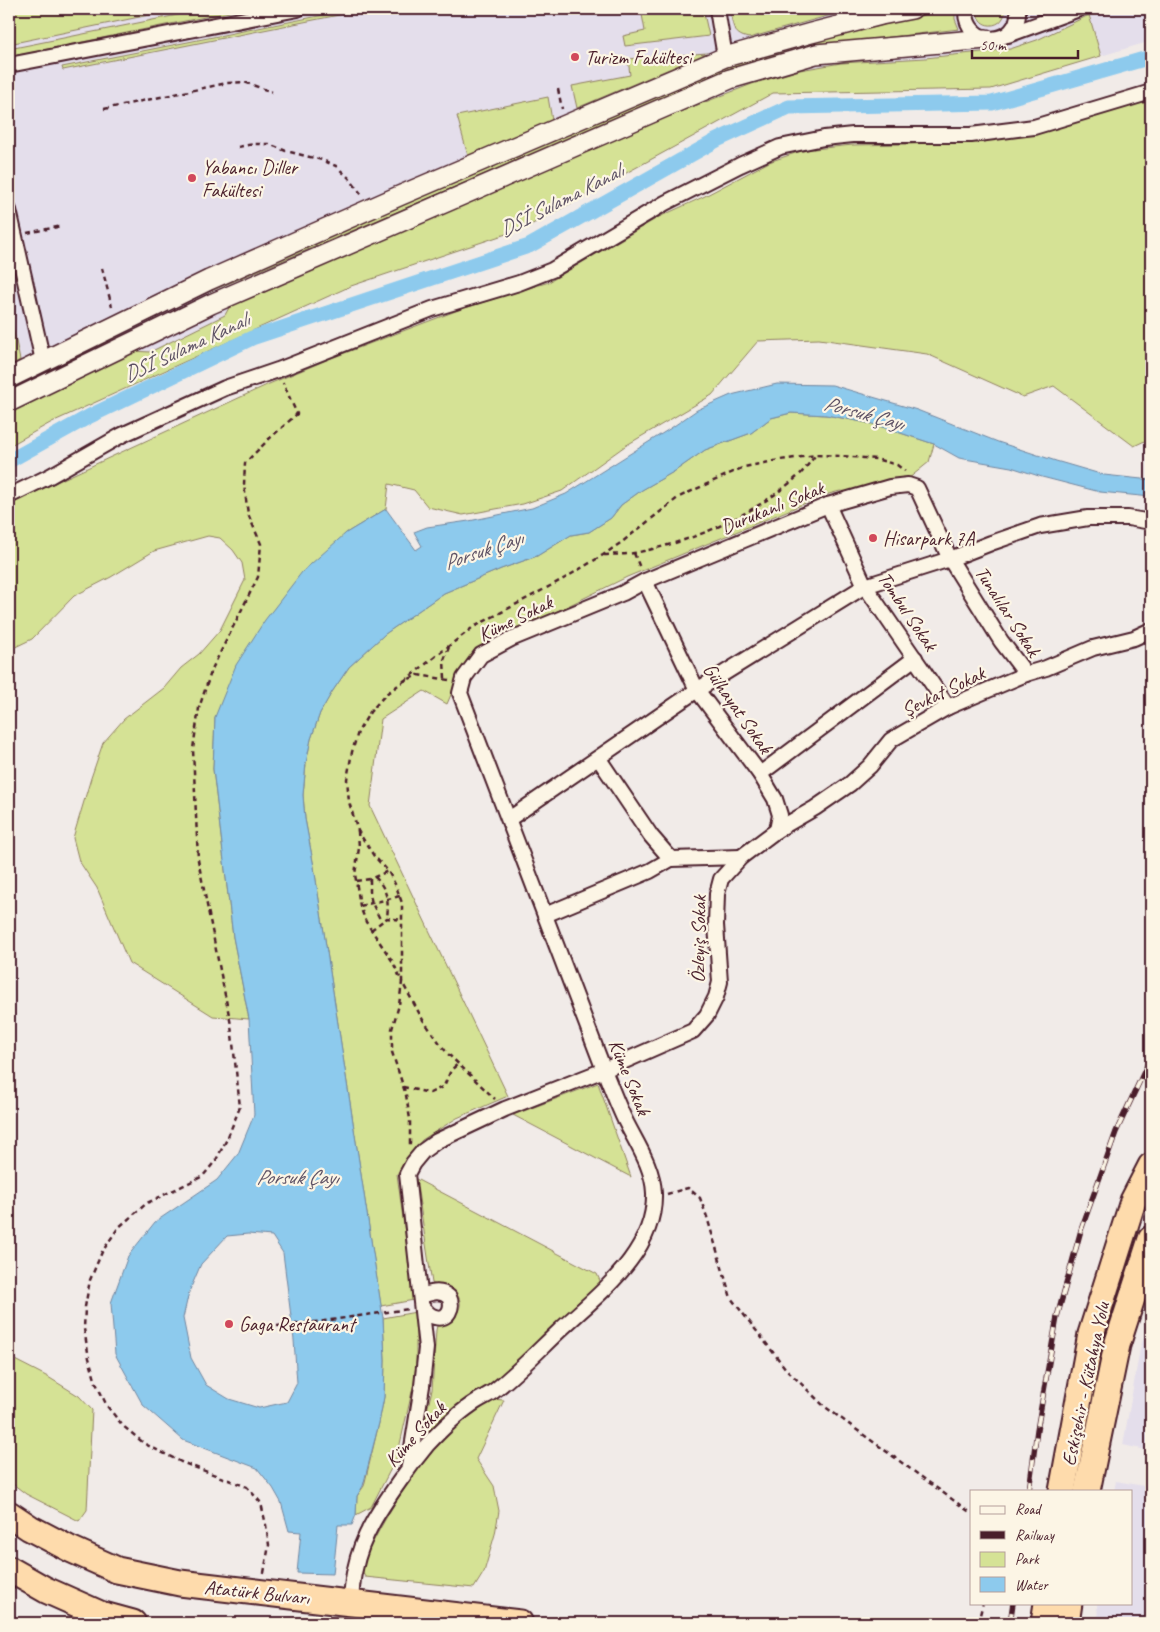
<svg xmlns="http://www.w3.org/2000/svg" width="1160" height="1632" font-family="Caveat,sans-serif">
<style>
.built{fill:#e4deeb}
.green{fill:#d5e295;stroke:#908060}
.water{fill:#8dcaed;stroke:#72869f;fill-rule:evenodd}
.lines{fill:none;stroke-linecap:round;stroke-linejoin:round}
.canal{stroke:#8dcaed;stroke-width:15}
.street-casing{stroke:#4a1f2b;stroke-width:18}
.secondary-casing{stroke:#4a1f2b;stroke-width:22}
.highway-casing{stroke:#4a1f2b;stroke-width:29}
.path{stroke:#4a1f2b;stroke-width:2.5;stroke-dasharray:5 4;stroke-linecap:butt}
.street{stroke:#fcf5e5;stroke-width:14}
.secondary{stroke:#fcf5e5;stroke-width:19}
.highway{stroke:#fedbac;stroke-width:25}
.rail-casing{stroke:#4a1f2b;stroke-width:5.5}
.rail{stroke:#fcf5e5;stroke-width:4;stroke-dasharray:11;stroke-linecap:butt}
.poi-dot{fill:#d1495b;stroke:#fcf5e5;stroke-width:2}
.labels{text-anchor:middle;stroke-width:4.5;stroke-linejoin:round;paint-order:stroke}
.poi-label{font-size:20px;fill:#4a1f2b;stroke:#fcf5e5;text-anchor:start}
.street-label{font-size:20px;fill:#4a1f2b;stroke:#fcf5e5}
.water-label{font-size:21px;font-style:italic;fill:#5e5265;stroke:#fcf5e5}
</style>
<rect width="100%" height="100%" fill="#f1ebe8"/>
<filter id="ink" filterUnits="userSpaceOnUse"><feTurbulence type="fractalNoise" baseFrequency=".02" numOctaves="2"/><feDisplacementMap in="SourceGraphic" scale="10" xChannelSelector="R" yChannelSelector="G"/><feConvolveMatrix kernelMatrix="1 2 1 2 8 2 1 2 1" color-interpolation-filters="sRGB"/></filter>
<g filter="url(#ink)">
<g class="built">
<path d="M 9,9 L 1151,9 L 1151,41 L 991,89 L 773,93 L 527,227 L 351,286 L 52,422 L 9,446 Z"/>
<path d="M 1151,1316 L 1151,1451 L 1123,1445 L 1140,1349 Z"/>
<path d="M 1151,1476 L 1151,1623 L 1101,1623 L 1098,1621 L 1097,1603 L 1131,1603 L 1131,1491 L 1114,1491 L 1116,1481 L 1149,1487 Z"/>
</g>
<g class="green">
<path d="M 9,9 L 178,9 L 9,44 Z"/>
<path d="M 207,9 L 244,9 L 9,57 L 9,49 Z"/>
<path d="M 354,9 L 369,9 L 63,70 L 62,67 Z"/>
<path d="M 641,9 L 703,9 L 709,36 L 625,46 L 623,36 L 645,31 Z"/>
<path d="M 730,9 L 852,9 L 749,38 C 731,35 733,23 730,9 Z"/>
<path d="M 948,9 L 955,9 L 955,19 L 959,29 L 816,46 L 728,72 L 558,143 L 190,300 L 127,331 L 125,328 L 189,296 L 556,139 L 727,67 L 815,42 Z"/>
<path d="M 977,9 L 1005,9 C 1006,30 976,31 977,9 Z"/>
<path d="M 1089,15 L 1101,56 L 991,89 L 773,93 L 527,227 L 351,286 L 52,422 L 9,446 L 9,413 L 133,351 L 150,352 L 225,315 L 231,304 L 577,156 L 651,123 L 752,84 L 800,70 L 841,63 L 925,58 L 1010,49 L 1037,40 Z"/>
<path d="M 707,53 L 577,108 L 572,86 L 630,75 L 628,59 Z"/>
<path d="M 548,97 L 552,120 L 468,156 L 457,116 Z"/>
<path d="M 1151,97 L 1151,438 L 1134,446 L 1054,386 L 1023,397 L 927,354 L 819,339 L 758,341 L 712,395 L 625,446 L 562,491 L 523,504 L 463,515 L 428,507 L 414,490 L 389,484 L 386,509 L 346,533 L 215,717 L 213,769 L 233,937 L 249,1019 L 213,1016 L 129,963 L 97,888 L 79,861 L 73,838 L 91,778 L 103,743 L 124,719 L 164,688 L 181,668 L 199,654 L 220,630 L 245,580 L 242,563 L 233,550 L 220,538 L 208,536 L 154,551 L 111,577 L 74,596 L 32,639 L 9,650 L 9,504 L 269,384 L 329,359 L 461,309 L 549,282 L 659,217 L 703,197 L 769,162 L 804,150 L 853,145 L 911,144 L 986,140 L 1031,134 Z"/>
<path d="M 9,309 L 20,360 L 9,366 Z"/>
<path d="M 120,331 L 122,334 L 9,391 L 9,387 Z"/>
<path d="M 791,413 L 826,415 L 873,424 L 934,444 L 929,462 L 908,479 L 850,492 L 840,491 L 825,495 L 627,577 L 476,651 L 462,669 L 447,704 L 424,691 L 381,719 L 370,806 L 508,1096 L 457,1118 L 422,1140 L 397,1174 L 414,1300 L 381,1306 L 314,867 L 305,819 L 303,795 L 306,763 L 311,739 L 320,713 L 332,692 L 349,667 L 385,634 L 444,593 L 501,569 L 537,556 L 571,535 L 589,532 L 611,518 L 621,505 L 642,490 L 675,471 L 705,450 L 751,433 L 771,418 Z"/>
<path d="M 598,1083 L 631,1177 L 513,1115 Z"/>
<path d="M 416,1179 L 597,1274 L 601,1283 L 578,1302 L 515,1365 L 455,1410 L 423,1439 L 422,1437 L 422,1431 L 432,1390 L 436,1330 L 437,1326 C 452,1321 470,1307 454,1291 C 448,1286 438,1287 432,1283 Z"/>
<path d="M 416,1312 L 416,1364 L 414,1383 L 397,1457 L 371,1507 L 356,1515 L 357,1496 L 364,1486 L 379,1423 L 384,1397 L 385,1360 L 383,1318 Z"/>
<path d="M 9,1357 L 48,1377 L 79,1396 L 92,1410 L 87,1510 L 79,1521 L 26,1494 L 9,1481 Z"/>
<path d="M 491,1399 L 504,1400 L 476,1459 L 494,1486 L 499,1511 L 495,1534 L 484,1572 L 474,1588 L 365,1577 C 358,1565 370,1549 375,1538 C 403,1485 441,1432 491,1399 Z"/>
</g>
<path class="water" d="M 777,384 L 832,385 L 917,410 L 998,442 L 1056,461 L 1104,475 L 1151,480 L 1151,497 L 1100,492 L 1042,477 L 1011,467 L 959,458 L 934,444 L 873,424 L 826,415 L 791,413 L 771,418 L 751,433 L 705,450 L 675,471 L 642,490 L 621,505 L 611,518 L 589,532 L 571,535 L 537,556 L 501,569 L 444,593 L 385,634 L 349,667 L 332,692 L 320,713 L 311,739 L 306,763 L 303,795 L 305,819 L 314,867 L 383,1318 L 385,1360 L 384,1397 L 379,1423 L 363,1486 L 357,1496 L 356,1515 L 352,1525 L 338,1525 L 333,1574 L 297,1573 L 301,1532 L 289,1531 L 281,1502 L 273,1488 L 257,1468 L 183,1440 L 143,1405 L 115,1354 L 111,1303 L 128,1256 L 155,1222 L 217,1180 L 238,1154 L 254,1115 L 249,1019 L 233,937 L 213,769 L 215,717 L 236,665 L 265,620 L 302,572 L 346,533 L 386,509 L 416,550 L 422,546 L 414,532 L 427,527 L 469,521 L 532,508 L 566,494 L 671,428 L 697,410 L 731,395 ZM 248,1234 L 272,1236 L 283,1253 L 294,1340 L 297,1383 L 287,1402 L 259,1408 L 229,1399 L 206,1385 L 191,1358 L 183,1318 L 189,1292 L 201,1264 L 227,1236 Z"/>
<g class="lines">
<path class="canal" d="M 9,461 L 90,416 L 252,338 L 529,246 L 717,140 L 789,107 L 992,103 L 1151,57"/>
<defs>
<g id="street">
<path d="M 717,9 L 725,57"/>
<path d="M 966,9 C 964,49 1021,48 1018,9"/>
<path d="M 1008,35 L 1079,9"/>
<path d="M 9,65 L 298,9"/>
<path d="M 9,210 L 43,361"/>
<path d="M 9,496 L 50,476 L 122,435 L 225,388 L 278,370 L 432,309 L 519,283 L 552,270 L 665,203 L 740,165 L 780,147 L 824,138 L 853,135 L 971,135 L 1034,127 L 1151,92"/>
<path d="M 828,505 L 865,586 L 948,707"/>
<path d="M 645,581 L 697,690 L 760,774 L 775,799 L 780,815 L 777,830"/>
<path d="M 599,759 L 651,836 L 671,859 L 741,857"/>
<path d="M 760,774 L 915,658"/>
<path d="M 509,819 L 697,690 L 865,586 L 950,559 L 991,543 L 1040,526 L 1088,518 L 1128,518 L 1151,522"/>
<path d="M 545,915 L 650,871 L 671,859"/>
<path d="M 421,1296 C 431,1293 440,1289 449,1297 C 454,1307 448,1321 435,1317 C 429,1316 426,1311 422,1307"/>
<path d="M 409,1466 L 422,1386 L 426,1348 L 407,1174 L 413,1163 L 423,1151 L 437,1141 L 505,1109 L 604,1070 L 693,1031 L 707,1015 L 716,997 L 720,982 L 716,925 L 717,894 L 721,879 L 741,857 L 777,830 L 815,808 L 850,784 L 870,766 L 891,740 L 948,707 L 1026,674 L 1046,668 L 1093,648 L 1134,638 L 1151,630"/>
<path d="M 351,1602 C 352,1591 352,1579 355,1569 C 362,1535 380,1509 399,1482 C 408,1469 417,1457 427,1445 C 440,1431 455,1416 471,1405 C 479,1399 487,1396 494,1391 C 517,1373 537,1352 558,1332 C 597,1295 656,1253 654,1193 C 653,1165 634,1140 623,1116 C 616,1101 610,1085 604,1070 L 460,693 L 464,678 L 481,655 L 511,639 L 623,593 L 645,581 L 828,505 L 890,487 L 908,485 L 917,488 L 950,559 L 1001,641 L 1026,674"/>
</g>
<g id="secondary">
<path d="M 9,378 L 209,280 L 399,196 L 725,57 L 811,33 L 881,15 L 912,9"/>
<path d="M 9,402 L 211,304 L 730,79 L 816,54 L 986,39"/>
</g>
<g id="highway">
<path d="M 1062,1491 L 1091,1334 L 1133,1201 L 1151,1166"/>
<path d="M 1087,1491 L 1117,1345 L 1151,1239"/>
<path d="M 9,1514 L 30,1528 L 70,1549 L 117,1570 L 180,1583 L 520,1623"/>
<path d="M 9,1569 L 46,1590 L 100,1614 L 133,1623"/>
<path d="M 1044,1623 L 1047,1603"/>
<path d="M 1066,1623 L 1069,1603"/>
</g>
</defs>
<use href="#street" class="street-casing"/>
<use href="#secondary" class="secondary-casing"/>
<use href="#highway" class="highway-casing"/>
<g class="path">
<path d="M 543,9 L 544,13"/>
<path d="M 558,89 L 562,109"/>
<path d="M 104,109 L 227,83 L 244,82 L 272,92"/>
<path d="M 238,147 L 254,144 L 269,144 L 286,151 L 322,160 L 336,166 L 349,178 L 362,195"/>
<path d="M 9,167 L 10,167"/>
<path d="M 27,233 L 62,226"/>
<path d="M 102,268 L 112,307"/>
<path d="M 634,553 L 640,568"/>
<path d="M 604,555 C 614,554 624,555 634,553 C 693,542 752,516 797,477 C 804,471 809,463 815,456"/>
<path d="M 445,678 L 444,660 L 449,647"/>
<path d="M 449,680 L 418,675 L 404,681 L 386,694 L 370,712 L 358,732 L 352,752 L 347,779 L 349,802 L 358,831 L 374,856 L 388,871 L 396,886 L 402,903 L 402,982 L 423,1020 L 447,1053 L 495,1099"/>
<path d="M 404,681 L 472,628 L 565,578 L 603,555 L 622,542 L 679,497 L 744,467 L 780,460 L 816,455 L 842,456 L 876,459 L 897,465 L 905,471"/>
<path d="M 358,831 L 359,848 L 355,874 L 360,906 L 366,922 L 393,962 L 402,982 L 399,1005 L 392,1029 L 392,1052 L 406,1095 L 410,1119 L 410,1147"/>
<path d="M 375,877 C 387,889 389,901 387,918"/>
<path d="M 370,879 L 370,895 L 372,903 L 381,921"/>
<path d="M 356,881 L 370,879 L 388,871"/>
<path d="M 360,906 L 400,896"/>
<path d="M 371,930 L 387,918 L 402,920"/>
<path d="M 403,1087 L 430,1093 L 444,1086 L 451,1070 L 458,1064"/>
<path d="M 667,1194 L 688,1188 L 700,1198 L 707,1217 L 731,1298 L 786,1369 L 824,1406 L 971,1513"/>
<path d="M 259,1328 L 324,1321 L 409,1309"/>
<path d="M 264,1573 L 269,1545 L 266,1525 L 261,1503 L 247,1487 L 181,1462 L 145,1444 L 123,1426 L 107,1406 L 96,1383 L 89,1358 L 84,1329 L 85,1307 L 90,1280 L 102,1252 L 118,1228 L 147,1203 L 203,1176 L 216,1160 L 227,1139 L 240,1107 L 231,1025 L 198,860 L 193,749 L 199,708 L 212,669 L 258,577 L 261,544 L 248,514 L 244,485 L 245,463 L 269,439 L 297,414 L 283,383"/>
<path d="M 978,1623 L 983,1603"/>
</g>
<use href="#street" class="street"/>
<use href="#secondary" class="secondary"/>
<use href="#highway" class="highway"/>
<defs>
<g id="rail">
<path d="M 1029,1491 L 1037,1430 L 1057,1317 L 1081,1230 L 1116,1132 L 1151,1057"/>
<path d="M 1010,1623 L 1013,1603"/>
</g>
</defs>
<use href="#rail" class="rail-casing"/>
<use href="#rail" class="rail"/>
</g>
</g>
<g class="poi-dot">
<circle cx="575" cy="57" r="5"/>
<circle cx="192" cy="178" r="5"/>
<circle cx="873" cy="538" r="5"/>
<circle cx="229" cy="1324" r="5"/>
</g>
<g class="labels">
<g class="poi-label">
<text x="585" y="64">Turizm Fakültesi</text>
<text x="202" y="174">Yabancı Diller<tspan x="202" dy="23">Fakültesi</tspan></text>
<text x="883" y="545">Hisarpark 7A</text>
<text x="239" y="1331">Gaga Restaurant</text>
</g>
<g class="street-label">
<text transform="translate(772 507) rotate(-22)" y="7">Durukanlı Sokak</text>
<text transform="translate(908 611) rotate(56)" y="7">Tombul Sokak</text>
<text transform="translate(1008 611) rotate(57)" y="7">Tunalılar Sokak</text>
<text transform="translate(515 618) rotate(-26)" y="7">Küme Sokak</text>
<text transform="translate(943 691) rotate(-26)" y="7">Şevkat Sokak</text>
<text transform="translate(738 708) rotate(55)" y="7">Gülhayat Sokak</text>
<text transform="translate(698 939) rotate(-89)" y="7">Özleyiş Sokak</text>
<text transform="translate(630 1077) rotate(68)" y="7">Küme Sokak</text>
<text transform="translate(1085 1384) rotate(-78)" y="7">Eskişehir - Kütahya Yolu</text>
<text transform="translate(415 1434) rotate(-48)" y="7">Küme Sokak</text>
<text transform="translate(257 1592) rotate(6)" y="7">Atatürk Bulvarı</text>
</g>
<g class="water-label">
<text transform="translate(561 200) rotate(-27)" y="7">DSİ Sulama Kanalı</text>
<text transform="translate(186 347) rotate(-25)" y="7">DSİ Sulama Kanalı</text>
<text transform="translate(864 413) rotate(15)" y="7">Porsuk Çayı</text>
<text transform="translate(483 550) rotate(-19)" y="7">Porsuk Çayı</text>
<text x="297" y="1184">Porsuk Çayı</text>
</g>
</g>
<rect width="1160" height="1632" fill="none" stroke="#fcf5e5" stroke-width="30"/>
<rect x="15" y="15" width="1130" height="1602" fill="none" stroke="#4a1f2b" stroke-width="2" filter="url(#ink)"/>
<rect x="970" y="1490" width="162" height="115" fill="#fcf5e5" stroke="#b59f9b"/>
<rect x="980" y="1506" width="25" height="8" fill="#fcf5e5" stroke="#b59f9b"/>
<text x="1015" y="1514" font-size="15" fill="#4a1f2b">Road</text>
<rect x="980" y="1531" width="25" height="8" fill="#4a1f2b" stroke="#b59f9b"/>
<text x="1015" y="1540" font-size="15" fill="#4a1f2b">Railway</text>
<rect x="980" y="1552" width="25" height="15" fill="#d5e295" stroke="#b59f9b"/>
<text x="1015" y="1564" font-size="15" fill="#4a1f2b">Park</text>
<rect x="980" y="1577" width="25" height="15" fill="#8dcaed" stroke="#b59f9b"/>
<text x="1015" y="1590" font-size="15" fill="#4a1f2b">Water</text>
<path d="M972 50v8h106v-8" fill="none" stroke="#4a1f2b" stroke-width="2.5"/>
<text x="980" y="50" font-size="15" fill="#4a1f2b" stroke="#fcf5e5" stroke-width="4" paint-order="stroke">50 m</text>
</svg>
